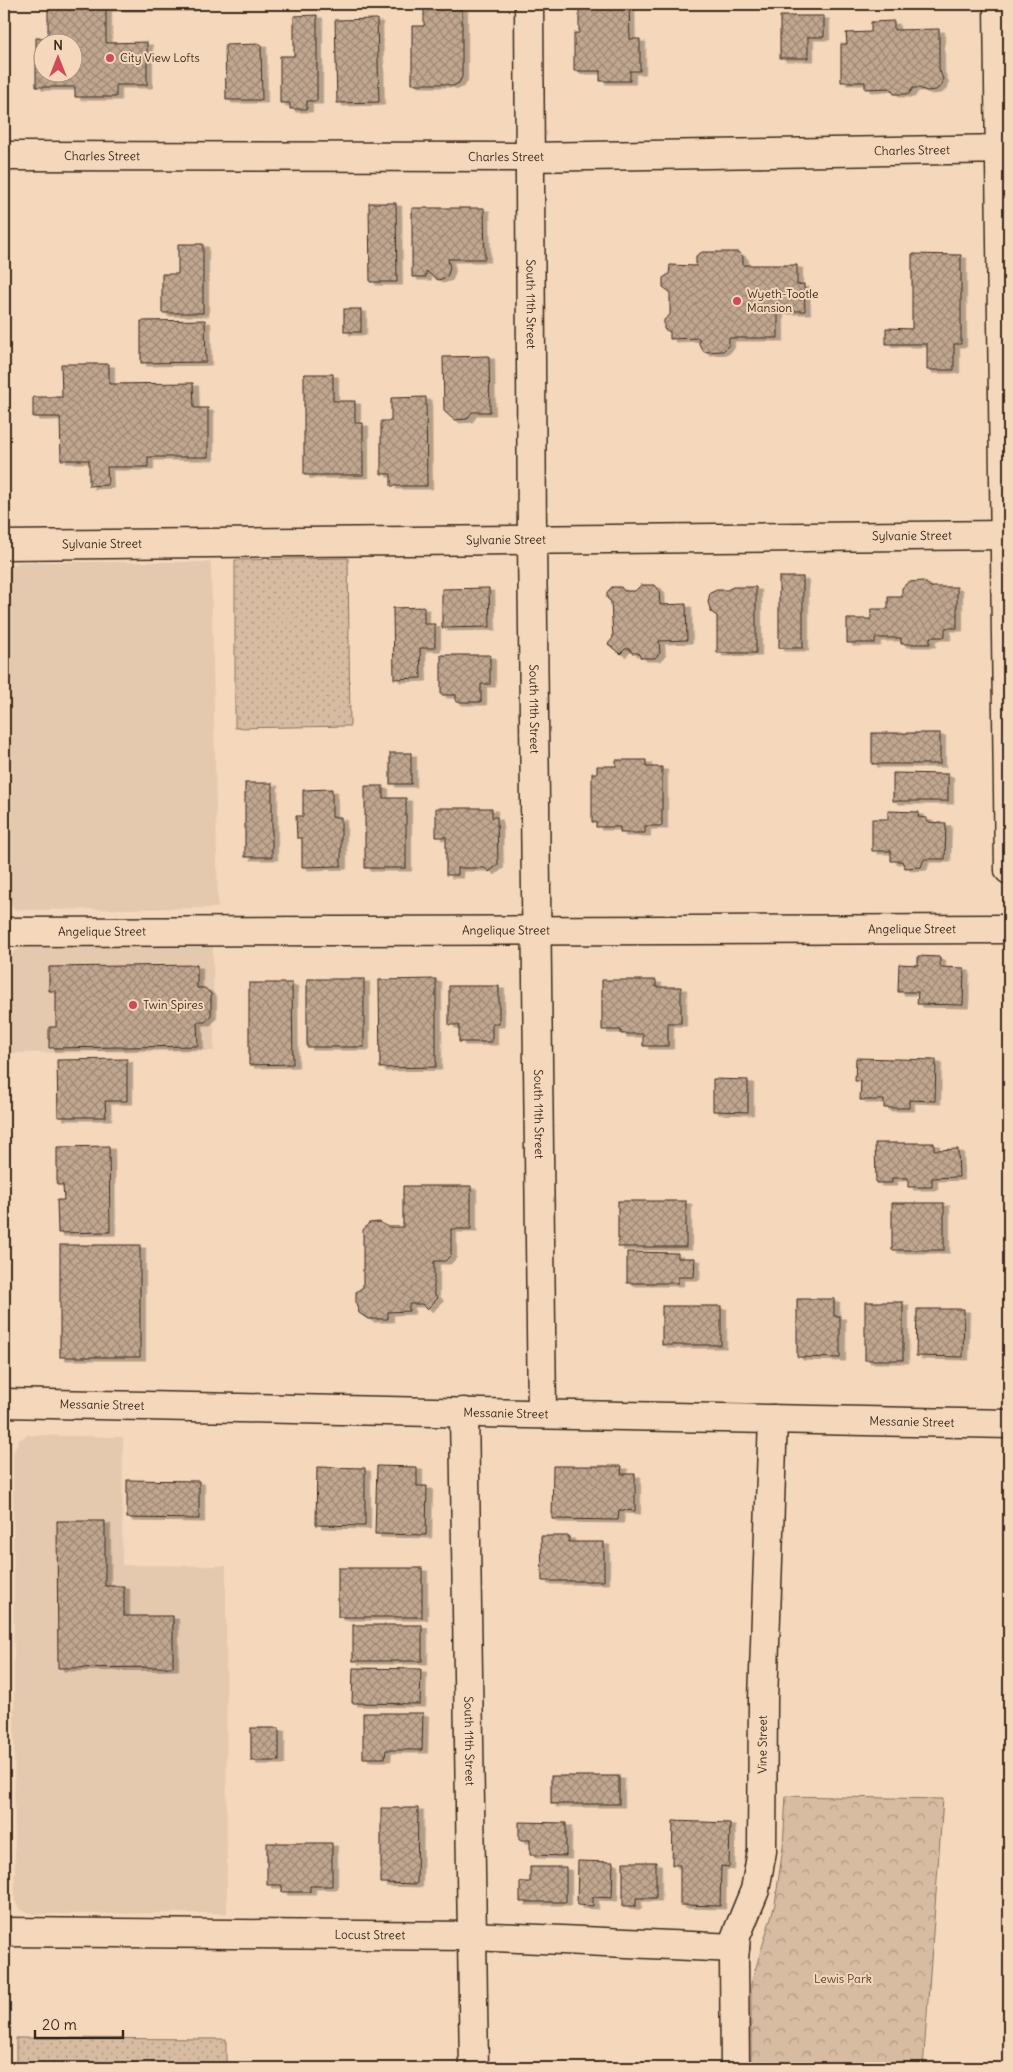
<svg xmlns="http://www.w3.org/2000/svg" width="1013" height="2072" font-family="Delius,sans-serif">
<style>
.built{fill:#e5c9ae}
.grass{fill:url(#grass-dots);stroke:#897360}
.park{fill:url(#park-crowns);stroke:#897360}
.building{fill:url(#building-cross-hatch);stroke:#3b2a1e;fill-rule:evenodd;filter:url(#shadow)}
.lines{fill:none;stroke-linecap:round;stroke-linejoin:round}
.minor-casing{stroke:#3b2a1e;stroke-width:31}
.minor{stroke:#f5d8bb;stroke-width:28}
.poi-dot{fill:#d1495b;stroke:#f5d8bb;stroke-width:2}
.labels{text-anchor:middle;stroke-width:4;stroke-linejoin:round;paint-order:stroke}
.poi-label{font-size:12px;fill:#3b2a1e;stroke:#f5d8bb;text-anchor:start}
.street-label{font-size:12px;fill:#3b2a1e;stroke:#f5d8bb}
.park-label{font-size:12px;fill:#524032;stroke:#f5d8bb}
</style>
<defs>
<pattern id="grass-dots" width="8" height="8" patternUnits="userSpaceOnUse" patternTransform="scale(1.25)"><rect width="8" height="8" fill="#d7bca2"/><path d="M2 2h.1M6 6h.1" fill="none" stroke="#b09983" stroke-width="1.8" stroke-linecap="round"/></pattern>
<pattern id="park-crowns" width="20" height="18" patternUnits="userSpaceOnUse" patternTransform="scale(1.25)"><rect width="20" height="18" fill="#d7bca2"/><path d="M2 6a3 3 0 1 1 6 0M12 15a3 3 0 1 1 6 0" fill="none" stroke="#b09983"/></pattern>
<pattern id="building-cross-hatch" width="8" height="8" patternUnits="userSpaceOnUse" patternTransform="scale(1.25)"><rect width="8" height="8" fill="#c1a790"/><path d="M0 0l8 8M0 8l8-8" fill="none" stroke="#9e8875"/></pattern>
<filter id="shadow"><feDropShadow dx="5.5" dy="3" stdDeviation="0" flood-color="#0004"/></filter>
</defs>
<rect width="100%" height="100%" fill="#f5d8bb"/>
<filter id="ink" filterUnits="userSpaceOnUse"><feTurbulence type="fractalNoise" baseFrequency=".02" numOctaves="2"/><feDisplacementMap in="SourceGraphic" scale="10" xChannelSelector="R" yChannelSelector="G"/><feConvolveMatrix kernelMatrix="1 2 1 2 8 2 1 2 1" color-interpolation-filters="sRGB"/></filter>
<g filter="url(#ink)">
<g class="built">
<path d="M 19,562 L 211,562 L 218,908 L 28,910 L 14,909 L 9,901 L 5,582 L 9,568 Z"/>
<path d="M 213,946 L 214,1051 L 10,1053 L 10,960 L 13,952 L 22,948 Z"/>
<path d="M 27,1435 L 123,1437 L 122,1565 L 226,1566 L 227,1913 L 35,1914 L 20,1910 L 15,1901 L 13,1454 L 19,1440 Z"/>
</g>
<g class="grass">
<path d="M 348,558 L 350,726 L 235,728 L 235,560 Z"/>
<path d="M 16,2038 L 226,2039 L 226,2068 L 16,2068 Z"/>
</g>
<path class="park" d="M 786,1796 L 943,1799 L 923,2068 L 751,2068 L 751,1984 L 775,1904 L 783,1847 Z"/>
<g class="building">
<path d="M 48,4 L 191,4 L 191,8 L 106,8 L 106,43 L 147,42 L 147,85 L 116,85 L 116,97 L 75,97 L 75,87 L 36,87 L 36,38 L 48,38 ZM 42,42 L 72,42 L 72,72 L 42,72 Z"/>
<path d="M 424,4 L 452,4 L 452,8 L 462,8 L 462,77 L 459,83 L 453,86 L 446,84 L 412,84 L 412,26 L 424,26 Z"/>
<path d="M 579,4 L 629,4 L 630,39 L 640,39 L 640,71 L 630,71 L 630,81 L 600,81 L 600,71 L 574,71 L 574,33 L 579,33 Z"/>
<path d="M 317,15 L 317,101 L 307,101 L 307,109 L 290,109 L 290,103 L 280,103 L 280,56 L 294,56 L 294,16 Z"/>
<path d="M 780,16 L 824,16 L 824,37 L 808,37 L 808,58 L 780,58 Z"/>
<path d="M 377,19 L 379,102 L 337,103 L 335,20 Z"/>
<path d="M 894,21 L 894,30 L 939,29 L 939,69 L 943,79 L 942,85 L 936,90 L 927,91 L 919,88 L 913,88 L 909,94 L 894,94 L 890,88 L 865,89 L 865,82 L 841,82 L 841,44 L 847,44 L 846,33 L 871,32 L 871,22 Z"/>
<path d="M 261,44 L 262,100 L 226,100 L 225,45 Z"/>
<path d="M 369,203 L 396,203 L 397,282 L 370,282 Z"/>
<path d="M 412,208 L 484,208 L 485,259 L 448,259 L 450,268 L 447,277 L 438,280 L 426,271 L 426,277 L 412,277 Z"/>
<path d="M 178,244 L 203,244 L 203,313 L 162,313 L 162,274 L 178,274 Z"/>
<path d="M 702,252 L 738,252 L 743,257 L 743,265 L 797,265 L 797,285 L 804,284 L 805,311 L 778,311 L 778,338 L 729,338 L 729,345 L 723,351 L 704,352 L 699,344 L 699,338 L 670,339 L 670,332 L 664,329 L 664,320 L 670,315 L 670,292 L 663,287 L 663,278 L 669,274 L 670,265 L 696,266 L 696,256 Z"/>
<path d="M 912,254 L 961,255 L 961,344 L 954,344 L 954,370 L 927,370 L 927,344 L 886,344 L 886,328 L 912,329 Z"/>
<rect x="344" y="309" width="17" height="23"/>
<path d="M 205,320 L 206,362 L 141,363 L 141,321 Z"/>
<path d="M 489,356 L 490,412 L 472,412 L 467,419 L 454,420 L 444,411 L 443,357 Z"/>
<path d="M 61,364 L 109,364 L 109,384 L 193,383 L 194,408 L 208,408 L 208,457 L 148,457 L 148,467 L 107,467 L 108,485 L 89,486 L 89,460 L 61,460 L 60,417 L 33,417 L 33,397 L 62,397 Z"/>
<path d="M 304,374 L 333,374 L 333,401 L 355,401 L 355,423 L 363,423 L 363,475 L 304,475 Z"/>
<path d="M 426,397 L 427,486 L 391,486 L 391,474 L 381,474 L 381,421 L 391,421 L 391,398 Z"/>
<rect x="779" y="577" width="24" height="71"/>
<path d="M 924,581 L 930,587 L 957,587 L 957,628 L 945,628 L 945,637 L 930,637 L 930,644 L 901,644 L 901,638 L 875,638 L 875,643 L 847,643 L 847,619 L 871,619 L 871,609 L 888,609 L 888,597 L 902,597 L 902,588 L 908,582 Z"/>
<path d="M 641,585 L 655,585 L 659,590 L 660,605 L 686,604 L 687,640 L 659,641 L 660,653 L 655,658 L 641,658 L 638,653 L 632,653 L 630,649 L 625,649 L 620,654 L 608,644 L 613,638 L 611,602 L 607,598 L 607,592 L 612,587 L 621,587 L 624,591 L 635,591 Z"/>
<path d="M 733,587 L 756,587 L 756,653 L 717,653 L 717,616 L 711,612 L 708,602 L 710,593 L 717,590 L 727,590 Z"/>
<path d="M 489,588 L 490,627 L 442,628 L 442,589 Z"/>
<path d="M 424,607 L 424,624 L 435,624 L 435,648 L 420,648 L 421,678 L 394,679 L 393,608 Z"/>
<path d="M 441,655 L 490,655 L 490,684 L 481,684 L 481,702 L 456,702 L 456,695 L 441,695 Z"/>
<rect x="872" y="733" width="68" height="31"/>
<rect x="390" y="753" width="21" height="31"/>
<path d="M 616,760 L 646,760 L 646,767 L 662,767 L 662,826 L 645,826 L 645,833 L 620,833 L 620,827 L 596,827 L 596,822 L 592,822 L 592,773 L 597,773 L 597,766 L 616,766 Z"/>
<path d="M 893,773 L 948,774 L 948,801 L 893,801 Z"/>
<rect x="245" y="783" width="27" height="74"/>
<path d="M 365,786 L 383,786 L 383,798 L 406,798 L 406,868 L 365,868 Z"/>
<path d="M 332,789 L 332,817 L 341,817 L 341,866 L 302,867 L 302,838 L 297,838 L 296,816 L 303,816 L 303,790 Z"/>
<path d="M 436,808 L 492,808 L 492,817 L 497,817 L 498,865 L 489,872 L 485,868 L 458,868 L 458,875 L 446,875 L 446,837 L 436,837 Z"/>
<path d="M 888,811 L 919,812 L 918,817 L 927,818 L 927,822 L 946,823 L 945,859 L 924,859 L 921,867 L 905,868 L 902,861 L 891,861 L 891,851 L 872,851 L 872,819 L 888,819 Z"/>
<path d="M 918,956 L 940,957 L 940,967 L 964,968 L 963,1005 L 917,1004 L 918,992 L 898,992 L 899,964 L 918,965 Z"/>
<path d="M 197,965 L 197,988 L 205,988 L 211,994 L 211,1015 L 205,1022 L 197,1022 L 198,1046 L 49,1048 L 49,1027 L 56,1027 L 56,991 L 49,991 L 49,967 Z"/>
<rect x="307" y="979" width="57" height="68"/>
<path d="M 436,979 L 436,1067 L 380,1068 L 379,980 Z"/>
<path d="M 602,980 L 656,980 L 656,987 L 681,987 L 681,1023 L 668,1023 L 668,1046 L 643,1046 L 643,1034 L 621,1034 L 621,1030 L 602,1030 Z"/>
<path d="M 249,983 L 292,983 L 293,1064 L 249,1065 Z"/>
<path d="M 449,986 L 499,986 L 499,1024 L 492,1024 L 492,1042 L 459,1042 L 459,1025 L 449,1025 Z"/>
<path d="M 856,1058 L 936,1060 L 935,1101 L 909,1100 L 909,1108 L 884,1108 L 884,1100 L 860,1100 L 861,1081 L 855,1081 Z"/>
<path d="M 127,1059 L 127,1101 L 105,1101 L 106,1117 L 58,1117 L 57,1060 Z"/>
<path d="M 713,1079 L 748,1080 L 748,1112 L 713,1111 Z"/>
<path d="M 875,1143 L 934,1143 L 934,1150 L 958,1149 L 959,1177 L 932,1178 L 932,1187 L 908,1187 L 908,1178 L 892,1178 L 892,1183 L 876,1183 Z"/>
<path d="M 109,1146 L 110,1232 L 58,1233 L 57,1200 L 64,1200 L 63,1185 L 57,1185 L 57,1147 Z"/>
<path d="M 403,1186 L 471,1186 L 471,1229 L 451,1229 L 451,1255 L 445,1261 L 434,1261 L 434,1293 L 438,1298 L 427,1309 L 422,1304 L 409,1304 L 409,1311 L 388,1312 L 388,1319 L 368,1319 L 359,1313 L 356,1303 L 356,1292 L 363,1287 L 363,1230 L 369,1223 L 379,1222 L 389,1227 L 403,1227 Z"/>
<rect x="618" y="1201" width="68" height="46"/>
<rect x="892" y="1203" width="52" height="47"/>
<rect x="60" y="1245" width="80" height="112"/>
<path d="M 627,1252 L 678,1253 L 678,1258 L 695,1258 L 694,1277 L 678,1277 L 678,1283 L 627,1283 Z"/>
<path d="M 797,1299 L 834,1299 L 834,1316 L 840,1316 L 840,1358 L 797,1357 Z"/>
<rect x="865" y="1302" width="38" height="58"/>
<rect x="662" y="1306" width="59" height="39"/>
<path d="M 917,1309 L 964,1309 L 963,1357 L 916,1356 Z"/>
<path d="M 377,1466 L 417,1467 L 417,1486 L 427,1486 L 426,1535 L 375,1534 Z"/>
<path d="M 553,1466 L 622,1466 L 621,1474 L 635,1474 L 635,1511 L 619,1510 L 618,1520 L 552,1519 Z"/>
<path d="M 317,1467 L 365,1468 L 365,1526 L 316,1525 Z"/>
<path d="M 127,1480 L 199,1481 L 199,1519 L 127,1518 Z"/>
<path d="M 57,1521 L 105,1521 L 105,1586 L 124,1586 L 124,1616 L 173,1616 L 173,1667 L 58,1668 Z"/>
<path d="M 541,1536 L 569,1536 L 569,1542 L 604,1542 L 604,1581 L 542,1581 Z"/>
<rect x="338" y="1568" width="84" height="49"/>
<rect x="353" y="1625" width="69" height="36"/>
<path d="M 353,1668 L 421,1669 L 420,1704 L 352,1703 Z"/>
<path d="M 363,1713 L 423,1713 L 422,1750 L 386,1750 L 385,1758 L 363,1758 Z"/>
<rect x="251" y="1728" width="28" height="33"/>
<rect x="551" y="1776" width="68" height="28"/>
<path d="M 381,1808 L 418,1808 L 417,1884 L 381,1883 Z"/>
<path d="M 673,1821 L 730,1823 L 729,1867 L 721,1866 L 720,1906 L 680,1905 L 680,1865 L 672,1865 Z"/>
<path d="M 519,1822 L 566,1823 L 566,1856 L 530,1855 L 530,1840 L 519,1840 Z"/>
<path d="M 267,1843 L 332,1843 L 332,1886 L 310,1886 L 310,1892 L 282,1892 L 282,1885 L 267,1885 Z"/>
<path d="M 578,1861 L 613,1862 L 612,1898 L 593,1897 L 593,1906 L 577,1905 Z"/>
<path d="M 623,1862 L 656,1862 L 656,1898 L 636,1898 L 636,1906 L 623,1906 Z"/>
<path d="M 530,1867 L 566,1867 L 566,1902 L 520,1902 L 520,1882 L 530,1882 Z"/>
</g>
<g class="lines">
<defs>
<g id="minor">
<path id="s1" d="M 529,4 L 532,541 L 542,1414"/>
<path d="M 998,4 L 1009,870"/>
<path id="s2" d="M 4,156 L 529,157 L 1009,149"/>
<path id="s3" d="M 4,545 L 1009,535"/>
<path id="s4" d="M 4,932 L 1009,929"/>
<path id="s5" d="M 4,1403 L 1009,1424"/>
<path id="s6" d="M 464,1412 L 474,2068"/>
<path id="s7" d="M 4,1932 L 473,1936 L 735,1948"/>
<path id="s8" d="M 735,2068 L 734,1959 L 736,1936 L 755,1890 L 762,1851 L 763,1700 L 773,1419"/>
</g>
</defs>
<use href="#minor" class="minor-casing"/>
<use href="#minor" class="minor"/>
</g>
</g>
<g class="poi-dot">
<circle cx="110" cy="58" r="5"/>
<circle cx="737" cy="301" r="5"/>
<circle cx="133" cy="1005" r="5"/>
</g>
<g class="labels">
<g class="poi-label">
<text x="120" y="62">City View Lofts</text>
<text x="747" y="298">Wyeth-Tootle<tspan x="747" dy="14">Mansion</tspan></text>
<text x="143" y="1009">Twin Spires</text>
</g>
<g class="street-label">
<text dy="4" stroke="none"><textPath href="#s2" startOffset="908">Charles Street</textPath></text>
<text dy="4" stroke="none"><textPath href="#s2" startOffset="98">Charles Street</textPath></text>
<text dy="4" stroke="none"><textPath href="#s2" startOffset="502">Charles Street</textPath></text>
<text dy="4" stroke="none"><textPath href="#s1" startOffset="300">South 11th Street</textPath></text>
<text dy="4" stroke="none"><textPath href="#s3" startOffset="908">Sylvanie Street</textPath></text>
<text dy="4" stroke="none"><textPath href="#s3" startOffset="502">Sylvanie Street</textPath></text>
<text dy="4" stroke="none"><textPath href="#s3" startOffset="98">Sylvanie Street</textPath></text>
<text dy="4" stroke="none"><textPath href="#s1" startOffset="705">South 11th Street</textPath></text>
<text dy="4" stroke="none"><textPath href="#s4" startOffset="908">Angelique Street</textPath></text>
<text dy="4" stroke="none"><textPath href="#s4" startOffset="502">Angelique Street</textPath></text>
<text dy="4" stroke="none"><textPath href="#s4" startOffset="98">Angelique Street</textPath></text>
<text dy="4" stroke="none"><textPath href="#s1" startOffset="1110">South 11th Street</textPath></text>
<text dy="4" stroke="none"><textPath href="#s5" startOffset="98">Messanie Street</textPath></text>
<text dy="4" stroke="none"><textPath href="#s5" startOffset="502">Messanie Street</textPath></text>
<text dy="4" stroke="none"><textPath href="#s5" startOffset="908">Messanie Street</textPath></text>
<text dy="4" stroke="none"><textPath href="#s6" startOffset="329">South 11th Street</textPath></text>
<text dy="4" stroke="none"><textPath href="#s8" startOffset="328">Vine Street</textPath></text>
<text dy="4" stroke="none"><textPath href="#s7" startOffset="366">Locust Street</textPath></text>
</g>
<g class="park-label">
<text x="843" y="1983">Lewis Park</text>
</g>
</g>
<rect width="1013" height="2072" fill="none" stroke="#f5d8bb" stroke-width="20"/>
<rect x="10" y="10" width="993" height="2052" fill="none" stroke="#3b2a1e" stroke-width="2" filter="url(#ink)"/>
<g transform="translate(58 58)"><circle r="24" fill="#f5d8bb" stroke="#ab927c"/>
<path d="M0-4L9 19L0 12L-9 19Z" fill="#d1495b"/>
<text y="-8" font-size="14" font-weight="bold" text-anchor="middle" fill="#3b2a1e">N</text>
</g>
<path d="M35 2030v8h88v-8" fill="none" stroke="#3b2a1e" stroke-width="2.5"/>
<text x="42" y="2030" font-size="15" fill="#3b2a1e" stroke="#f5d8bb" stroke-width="4" paint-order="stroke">20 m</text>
</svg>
